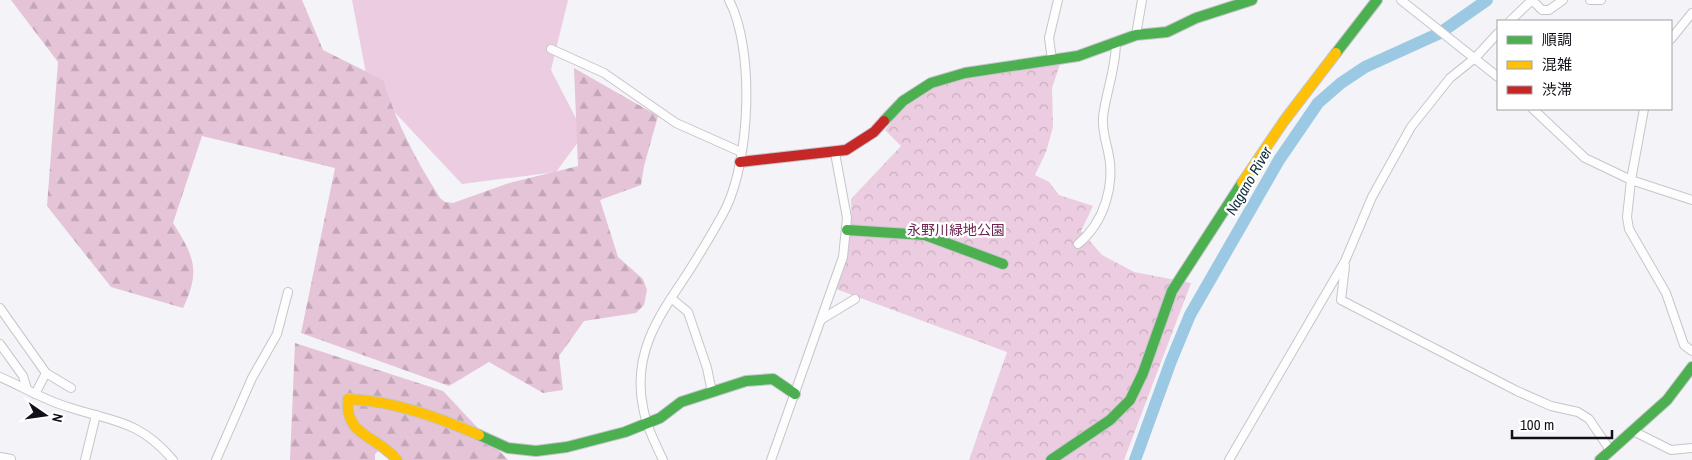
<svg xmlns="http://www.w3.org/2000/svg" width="1692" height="460" font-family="'Archivo Narrow','Noto Sans JP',sans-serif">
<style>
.grass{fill:#eccce0}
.forest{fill:url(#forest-firs)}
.park{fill:url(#park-crowns)}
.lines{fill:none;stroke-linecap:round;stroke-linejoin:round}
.river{stroke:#9bc8e3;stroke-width:12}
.street-casing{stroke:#c5c5cb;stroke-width:10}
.fast-casing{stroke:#c5c5cb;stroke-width:12}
.slow-casing{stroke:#c5c5cb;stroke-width:12}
.jam-casing{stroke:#c5c5cb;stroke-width:12}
.street{stroke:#fdfdfe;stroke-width:8}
.fast{stroke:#4caf50;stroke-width:10}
.slow{stroke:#ffc107;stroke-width:10}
.jam{stroke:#c62828;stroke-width:10}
.labels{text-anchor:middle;stroke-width:4.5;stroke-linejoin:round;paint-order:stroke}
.park-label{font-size:14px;fill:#6b2450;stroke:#fff}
.water-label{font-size:15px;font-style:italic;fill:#0f2d3d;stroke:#fff}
</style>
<defs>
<pattern id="forest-firs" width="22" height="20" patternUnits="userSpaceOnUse" patternTransform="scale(1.25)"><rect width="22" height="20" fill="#e5c4d8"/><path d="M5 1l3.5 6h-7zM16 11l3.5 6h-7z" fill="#c3a7b9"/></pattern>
<pattern id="park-crowns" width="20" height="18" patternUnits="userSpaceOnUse" patternTransform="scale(1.25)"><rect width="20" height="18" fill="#eccce0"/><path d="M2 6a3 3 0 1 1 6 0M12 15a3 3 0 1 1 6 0" fill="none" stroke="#c9aebf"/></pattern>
</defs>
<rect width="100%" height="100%" fill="#f3f3f8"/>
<path class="grass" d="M 352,0 L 568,0 L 551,70 L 584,134 L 556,172 L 462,184 L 368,84 Z"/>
<g class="forest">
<path d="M 11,0 L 302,0 L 323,50 L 383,80 C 397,124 415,158 440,198 L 445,202 L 453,203 L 509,183 L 578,166 L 574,68 L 658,116 L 644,166 L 641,185 L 600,200 L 618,257 L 643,279 L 647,290 L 644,305 L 636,313 L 584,321 L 559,356 L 563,390 L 543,393 L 489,362 L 449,386 L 301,333 L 335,168 L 202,136 L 173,223 C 194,256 201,271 183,308 L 111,287 L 47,206 L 58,62 Z"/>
<path d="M 295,343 L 443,391 L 508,460 L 392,460 L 380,449 L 375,454 L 375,460 L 290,460 Z"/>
</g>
<path class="park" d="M 1060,64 L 1052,88 L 1053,127 L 1046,152 L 1035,175 L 1049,182 L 1059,195 L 1093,206 L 1081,231 L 1102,255 L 1134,272 L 1191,283 L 1124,460 L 969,460 L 1007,352 L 836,289 C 846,258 853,231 851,199 L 901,146 L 885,130 C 893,121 901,109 911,101 C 950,72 1013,71 1060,64 Z"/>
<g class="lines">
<path class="river" d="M 1135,460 L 1171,361 L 1190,315 L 1279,160 L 1318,103 L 1341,83 L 1365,67 L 1440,33 L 1487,0"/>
<defs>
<g id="street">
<path d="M 1401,0 L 1498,77"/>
<path d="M 1532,0 L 1542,10 L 1549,10 L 1563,0"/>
<path d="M 1590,0 L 1601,0"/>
<path d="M 1510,21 L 1532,0"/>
<path d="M 1136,35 L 1142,0"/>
<path d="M 1671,39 L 1692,13"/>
<path d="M 551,49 L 604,73 L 676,123 L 741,152"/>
<path d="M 1052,60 L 1049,38 L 1058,0"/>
<path d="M 1533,109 L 1585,158 L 1631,180 L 1692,200"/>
<path d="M 1644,109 L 1631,180 L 1627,217 L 1629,229 L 1666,293 L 1684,345 L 1692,351"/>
<path d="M 1078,244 C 1104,223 1116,184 1108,151 C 1105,139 1102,129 1103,117 C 1106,92 1116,68 1116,42"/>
<path d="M 1345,266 L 1341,300 L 1517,391 L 1551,406 L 1578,412 L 1589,419 L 1610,450"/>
<path d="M 671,298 L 688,312 L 707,368 L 712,392"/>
<path d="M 0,308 L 46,373 L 71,388"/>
<path d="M 822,319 L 855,299"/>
<path d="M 0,344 L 23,376 L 27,389"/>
<path d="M 0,377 C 23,387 44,400 68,407 C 114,422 139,420 173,460"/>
<path d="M 35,394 L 46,373"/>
<path d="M 1633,431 L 1671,450 L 1692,448"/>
<path d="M 0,457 L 11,459"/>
<path d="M 85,460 L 96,415"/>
<path d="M 216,460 L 252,378 L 277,334 L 288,292"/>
<path d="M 663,460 C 655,443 646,425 643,407 C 632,353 659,316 687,274 C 701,252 714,231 726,208 C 750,158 755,50 729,0"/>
<path d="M 771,460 L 843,257 L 847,218 L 835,153"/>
<path d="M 1229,460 L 1345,261 L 1372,197 L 1411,127 L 1450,78 L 1475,58 L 1498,33"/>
</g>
<g id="fast">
<path d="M 1336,53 L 1377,0"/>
<path d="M 884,121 L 903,101 L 931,83 L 965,73 L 1078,56 L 1136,35 L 1167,32 L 1196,18 L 1252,0"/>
<path d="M 847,230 L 925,235 L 1003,264"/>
<path d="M 479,435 L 508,448 L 536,451 L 567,447 L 625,432 L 660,418 L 681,402 L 746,381 L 773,379 L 795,394"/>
<path d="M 1051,460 L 1110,420 L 1130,400 L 1143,373 L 1172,291 L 1242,183"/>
<path d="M 1600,460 L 1667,400 L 1692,367"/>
</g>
<g id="slow">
<path d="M 1242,183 L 1284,121 L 1336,53"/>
<path d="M 397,460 C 378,436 344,436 348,399 C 394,401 437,417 479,435"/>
</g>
<path id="jam" d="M 740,162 L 846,150 L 874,132 L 884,121"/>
</defs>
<use href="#street" class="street-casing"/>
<use href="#fast" class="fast-casing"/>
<use href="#slow" class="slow-casing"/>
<use href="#jam" class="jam-casing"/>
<use href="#street" class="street"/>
<use href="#fast" class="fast"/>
<use href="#slow" class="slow"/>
<use href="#jam" class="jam"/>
</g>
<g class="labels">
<g class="park-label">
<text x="956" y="235">永野川緑地公園</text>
</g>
<g class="water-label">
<text transform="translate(1249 181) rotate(-60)" y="5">Nagano River</text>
</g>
</g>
<rect x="1497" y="20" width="175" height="90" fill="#ffffff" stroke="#a09fa3"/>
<rect x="1507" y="36" width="25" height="8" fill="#4caf50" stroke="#a09fa3"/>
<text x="1542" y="45" font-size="15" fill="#111018">順調</text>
<rect x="1507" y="61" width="25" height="8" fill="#ffc107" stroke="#a09fa3"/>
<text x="1542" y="70" font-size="15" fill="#111018">混雑</text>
<rect x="1507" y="86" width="25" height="8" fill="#c62828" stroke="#a09fa3"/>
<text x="1542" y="95" font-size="15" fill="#111018">渋滞</text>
<g transform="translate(45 415) rotate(103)" stroke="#ffffff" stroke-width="4" paint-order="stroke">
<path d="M0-4L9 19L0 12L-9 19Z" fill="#111018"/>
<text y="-8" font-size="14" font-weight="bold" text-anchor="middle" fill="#111018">N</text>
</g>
<path d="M1512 430v8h100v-8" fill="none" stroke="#111018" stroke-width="2.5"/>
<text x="1520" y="430" font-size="15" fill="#111018" stroke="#ffffff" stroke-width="4" paint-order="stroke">100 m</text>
</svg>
